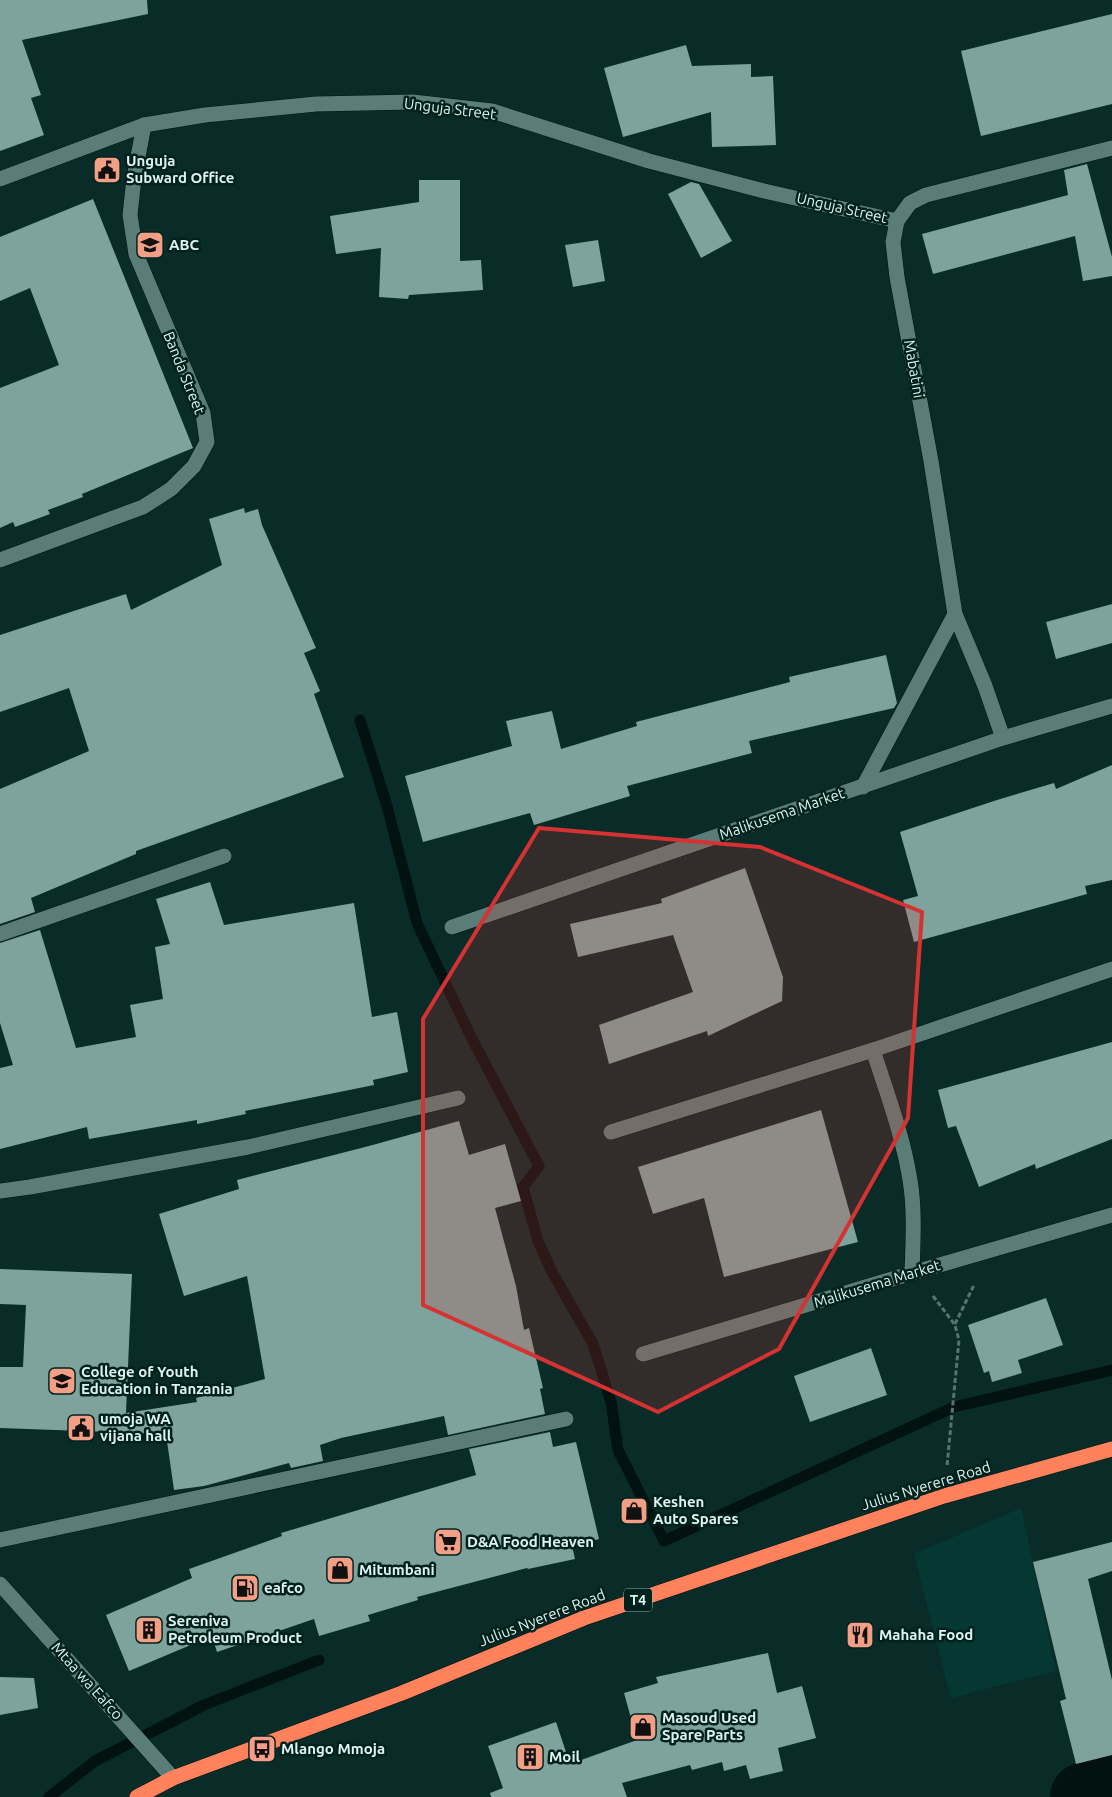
<svg xmlns="http://www.w3.org/2000/svg" width="1112" height="1797" font-family="Ubuntu,sans-serif">
<style>
.built{fill:#063833}
.lines{fill:none;stroke-linecap:round;stroke-linejoin:round}
.stream{stroke:#021210;stroke-width:11}
.river{stroke:#021210;stroke-width:70}
.building{fill:#7ea29c}
.minor-casing{stroke:#001310;stroke-width:16}
.highway-casing{stroke:#001310;stroke-width:16}
.path{stroke:#577470;stroke-width:3;stroke-dasharray:5 2.5;stroke-linecap:butt}
.minor{stroke:#5b7d78;stroke-width:15}
.highway{stroke:#ff825d;stroke-width:15}
.marked{fill:#d63232;fill-opacity:0.2;stroke:#d63232;stroke-width:4;stroke-linejoin:round}
.labels{text-anchor:middle;stroke-width:5;stroke-linejoin:round;paint-order:stroke}
.shield{fill:#00221e;stroke:#9cb4b0;stroke-width:1}
.shield-label{font-size:14px;font-weight:bold;fill:#dff2ef}
.street-label{font-size:15px;fill:#dff2ef;stroke:#00221e}
.poi-label{font-size:15px;font-weight:bold;fill:#dff2ef;stroke:#00221e;text-anchor:start}
</style>
<rect width="100%" height="100%" fill="#092c28"/>
<path class="built" d="M 1021,1508 L 1056,1671 L 951,1698 L 914,1554 Z"/>
<g class="lines">
<g class="stream">
<path d="M 360,720 L 387,806 L 417,923 L 471,1037 L 539,1166 L 523,1187 L 538,1241 L 552,1272 L 593,1344 L 611,1402 L 618,1450 L 664,1541 L 954,1407 L 1112,1370"/>
<path d="M 49,1797 L 95,1761 L 204,1705 L 319,1660"/>
</g>
<path class="river" d="M 1085,1797 L 1112,1787"/>
</g>
<g class="building">
<path d="M 0,0 L 147,0 L 148,14 L 22,40 L 41,95 L 31,98 L 44,135 L 0,151 Z"/>
<path d="M 1112,14 L 1112,104 L 981,136 L 961,51 Z"/>
<path d="M 686,45 L 692,66 L 751,64 L 751,77 L 773,76 L 776,145 L 712,147 L 711,112 L 623,137 L 604,68 Z"/>
<path d="M 1087,164 L 1112,257 L 1112,276 L 1083,281 L 1075,236 L 933,274 L 922,234 L 1068,195 L 1064,170 Z"/>
<path d="M 419,180 L 460,180 L 460,261 L 481,260 L 483,290 L 409,295 L 408,299 L 379,297 L 381,248 L 336,254 L 330,216 L 419,202 Z"/>
<path d="M 691,182 L 699,184 L 732,241 L 701,258 L 668,194 Z"/>
<path d="M 93,199 L 193,448 L 82,494 L 83,497 L 48,510 L 50,514 L 15,527 L 13,522 L 0,528 L 0,388 L 59,365 L 30,288 L 0,301 L 0,237 Z"/>
<path d="M 598,240 L 605,281 L 573,287 L 565,245 Z"/>
<path d="M 244,508 L 245,513 L 258,509 L 262,525 L 316,648 L 304,653 L 320,691 L 314,694 L 344,777 L 136,851 L 136,854 L 31,898 L 35,912 L 0,924 L 0,789 L 89,751 L 69,688 L 0,712 L 0,635 L 126,594 L 131,610 L 222,565 L 209,519 Z"/>
<path d="M 1112,604 L 1112,643 L 1056,659 L 1046,622 Z"/>
<path d="M 886,655 L 897,703 L 894,708 L 749,741 L 752,753 L 627,786 L 630,796 L 534,825 L 530,813 L 423,842 L 405,776 L 512,746 L 506,721 L 552,711 L 561,749 L 637,726 L 636,722 L 790,682 L 789,677 Z"/>
<path d="M 1112,765 L 1112,880 L 1085,886 L 1087,894 L 914,942 L 903,900 L 918,896 L 900,832 L 997,800 L 1054,783 L 1056,789 Z"/>
<path d="M 745,868 L 783,977 L 782,1001 L 708,1036 L 707,1031 L 609,1064 L 599,1025 L 693,992 L 673,935 L 578,957 L 570,924 L 662,903 L 661,899 Z"/>
<path d="M 210,882 L 224,925 L 354,903 L 372,1017 L 397,1012 L 408,1072 L 373,1080 L 374,1085 L 245,1111 L 246,1114 L 197,1124 L 197,1120 L 89,1139 L 87,1127 L 0,1149 L 0,1068 L 13,1065 L 0,1023 L 0,943 L 40,930 L 76,1048 L 136,1037 L 130,1005 L 163,999 L 155,947 L 170,944 L 156,899 Z"/>
<path d="M 1112,1042 L 1112,1139 L 1036,1169 L 1035,1164 L 979,1187 L 956,1126 L 948,1128 L 938,1090 Z"/>
<path d="M 821,1110 L 858,1242 L 724,1277 L 704,1198 L 653,1214 L 638,1167 Z"/>
<path d="M 459,1121 L 469,1155 L 505,1144 L 521,1201 L 495,1208 L 516,1286 L 524,1330 L 529,1328 L 543,1388 L 540,1389 L 545,1414 L 448,1435 L 444,1416 L 341,1438 L 320,1445 L 323,1461 L 291,1468 L 289,1463 L 204,1486 L 174,1490 L 166,1434 L 0,1428 L 0,1367 L 23,1367 L 26,1305 L 0,1304 L 0,1269 L 132,1274 L 126,1413 L 197,1402 L 196,1398 L 265,1379 L 247,1276 L 184,1296 L 159,1214 L 239,1189 L 237,1180 L 369,1146 Z"/>
<path d="M 1046,1298 L 1063,1345 L 1018,1360 L 1022,1373 L 992,1382 L 989,1371 L 984,1373 L 968,1325 Z"/>
<path d="M 871,1348 L 887,1395 L 810,1422 L 794,1376 Z"/>
<path d="M 550,1432 L 553,1447 L 576,1442 L 599,1539 L 572,1546 L 575,1559 L 528,1569 L 527,1568 L 417,1597 L 418,1600 L 368,1615 L 370,1621 L 319,1636 L 314,1619 L 217,1652 L 212,1636 L 129,1671 L 106,1615 L 192,1578 L 189,1569 L 282,1536 L 281,1533 L 476,1475 L 469,1449 Z"/>
<path d="M 1112,1542 L 1112,1571 L 1088,1579 L 1112,1680 L 1112,1755 L 1076,1764 L 1060,1701 L 1066,1699 L 1033,1562 Z"/>
<path d="M 768,1653 L 777,1693 L 802,1686 L 816,1738 L 778,1748 L 783,1771 L 750,1779 L 746,1765 L 724,1771 L 722,1762 L 692,1770 L 690,1765 L 622,1783 L 627,1797 L 491,1797 L 490,1793 L 503,1788 L 488,1746 L 556,1722 L 570,1764 L 637,1740 L 624,1693 L 658,1683 L 656,1677 Z"/>
<path d="M 0,1677 L 34,1678 L 38,1708 L 0,1715 Z"/>
</g>
<g class="lines">
<defs>
<g id="minor">
<path d="M 0,179 L 144,125 L 205,115 L 316,104 L 413,102 L 492,111 L 649,161 L 764,191 L 897,221"/>
<path d="M 0,560 L 143,507 L 171,489 L 194,466 L 207,442 L 203,413 L 136,254 L 130,215 L 134,178 L 144,125"/>
<path d="M 1003,738 L 985,686 L 955,614 L 931,461 L 897,277 L 893,242 L 897,221 L 910,203 L 926,195 L 1112,148"/>
<path d="M 863,787 L 955,614"/>
<path d="M 452,927 L 1003,738 L 1112,706"/>
<path d="M 0,934 L 224,856"/>
<path d="M 873,1050 C 887,1093 903,1136 910,1180 C 915,1210 913,1242 912,1273"/>
<path d="M 611,1132 L 873,1050 L 1112,969"/>
<path d="M 0,1191 L 30,1187 L 248,1147 L 458,1098"/>
<path d="M 643,1354 L 912,1273 L 1112,1215"/>
<path d="M 0,1540 L 566,1419"/>
<path d="M 0,1584 L 173,1778"/>
</g>
<path id="highway" d="M 137,1797 L 173,1778 L 402,1693 L 584,1618 L 944,1496 L 1112,1449"/>
</defs>
<use href="#minor" class="minor-casing"/>
<use href="#highway" class="highway-casing"/>
<g class="path">
<path d="M 933,1296 L 955,1325 L 959,1340 L 947,1466"/>
<path d="M 955,1324 L 974,1285"/>
</g>
<use href="#minor" class="minor"/>
<use href="#highway" class="highway"/>
</g>
<path class="marked" d="M 539,828 L 760,847 L 922,912 L 908,1118 L 779,1349 L 658,1412 L 423,1305 L 423,1019 Z"/>
<defs>
<symbol id="civic-square" viewBox="-11 -11 22 22"><rect x="-9" y="-9" width="18" height="18" rx="4" fill="#f39f85" stroke="#00221e"/><path d="M-.6-6.5H3V-4.5H.6V-3L4-1V1h2V6H-6V1h2V-1L-.6-3ZM-1.2 2.5V6h2.4V2.5Z" fill="#111"/></symbol>
<symbol id="school-square" viewBox="-11 -11 22 22"><rect x="-9" y="-9" width="18" height="18" rx="4" fill="#f39f85" stroke="#00221e"/><path d="M0-5L7-2L0 1L-7-2ZM-4 1L0 2.5L4 1V4Q0 6-4 4Z" fill="#111"/></symbol>
<symbol id="university-square" viewBox="-11 -11 22 22"><rect x="-9" y="-9" width="18" height="18" rx="4" fill="#f39f85" stroke="#00221e"/><path d="M0-5L7-2L0 1L-7-2ZM-4 1L0 2.5L4 1V4Q0 6-4 4Z" fill="#111"/></symbol>
<symbol id="shop-square" viewBox="-11 -11 22 22"><rect x="-9" y="-9" width="18" height="18" rx="4" fill="#f39f85" stroke="#00221e"/><path d="M-5-2.5h2.3a2.7 3.5 0 0 1 5.4 0H5L5.5 6h-11ZM-1.5-2.5h3a1.5 2.3 0 0 0-3 0Z" fill="#111"/></symbol>
<symbol id="supermarket-square" viewBox="-11 -11 22 22"><rect x="-9" y="-9" width="18" height="18" rx="4" fill="#f39f85" stroke="#00221e"/><path d="M-6-5.5h2.5l.6 2H6L4.5 2H-2.5L-4.4-4H-6ZM-1.5 3.2a1.3 1.3 0 1 0 .1 0ZM3 3.2a1.3 1.3 0 1 0 .1 0Z" fill="#111"/></symbol>
<symbol id="fuel-square" viewBox="-11 -11 22 22"><rect x="-9" y="-9" width="18" height="18" rx="4" fill="#f39f85" stroke="#00221e"/><path d="M-5.5-6h7V0h2V4h1.3V-2.5L3-4.5l.8-.8L6-3V5H2.5V1h-1V6h-7ZM-4.2-4.7v3.2H.2V-4.7Z" fill="#111"/></symbol>
<symbol id="building-square" viewBox="-11 -11 22 22"><rect x="-9" y="-9" width="18" height="18" rx="4" fill="#f39f85" stroke="#00221e"/><path d="M-4-6H4V6H1V3H-1V6H-4ZM-2.5-4.3h1.7v1.8h-1.7ZM.8-4.3h1.7v1.8H.8ZM-2.5-1h1.7V.8h-1.7ZM.8-1h1.7V.8H.8Z" fill="#111"/></symbol>
<symbol id="restaurant-square" viewBox="-11 -11 22 22"><rect x="-9" y="-9" width="18" height="18" rx="4" fill="#f39f85" stroke="#00221e"/><path d="M-5-6h1v4h1v-4h1v4h1v-4h1v5L-1.5 .5V6h-2V.5L-5-1ZM5-6V6H3V1.5H1.5Q1.5-4 5-6Z" fill="#111"/></symbol>
<symbol id="bus-square" viewBox="-11 -11 22 22"><rect x="-9" y="-9" width="18" height="18" rx="4" fill="#f39f85" stroke="#00221e"/><path d="M-5-6H5V4H4V6H2V4H-2V6H-4V4H-5ZM-3.5-4V0h7V-4ZM-3.5 1.2v1.5H-2V1.2ZM2 1.2v1.5H3.5V1.2Z" fill="#111"/></symbol>
</defs>
<g fill-rule="evenodd">
<use href="#civic-square" x="91" y="154" width="32" height="32"/>
<use href="#school-square" x="134" y="229" width="32" height="32"/>
<use href="#university-square" x="46" y="1365" width="32" height="32"/>
<use href="#civic-square" x="65" y="1412" width="32" height="32"/>
<use href="#shop-square" x="618" y="1495" width="32" height="32"/>
<use href="#supermarket-square" x="432" y="1526" width="32" height="32"/>
<use href="#shop-square" x="324" y="1554" width="32" height="32"/>
<use href="#fuel-square" x="229" y="1572" width="32" height="32"/>
<use href="#building-square" x="133" y="1614" width="32" height="32"/>
<use href="#restaurant-square" x="844" y="1619" width="32" height="32"/>
<use href="#shop-square" x="627" y="1711" width="32" height="32"/>
<use href="#bus-square" x="246" y="1733" width="32" height="32"/>
<use href="#building-square" x="514" y="1741" width="32" height="32"/>
</g>
<g class="labels">
<rect class="shield" x="624" y="1588.5" width="28" height="23" rx="4"/>
<g class="shield-label">
<text x="638" y="1605">T4</text>
</g>
<g class="street-label">
<text transform="translate(450 109) rotate(7)" y="5">Unguja Street</text>
<text transform="translate(842 208) rotate(13)" y="5">Unguja Street</text>
<text transform="translate(914 369) rotate(80)" y="5">Mabatini</text>
<text transform="translate(184 373) rotate(68)" y="5">Banda Street</text>
<text transform="translate(782 814) rotate(-19)" y="5">Malikusema Market</text>
<text transform="translate(877 1284) rotate(-17)" y="5">Malikusema Market</text>
<text transform="translate(926 1486) rotate(-17)" y="5">Julius Nyerere Road</text>
<text transform="translate(542 1618) rotate(-21)" y="5">Julius Nyerere Road</text>
<text transform="translate(87 1681) rotate(48)" y="5">Mtaa wa Eafco</text>
</g>
<g class="poi-label">
<text x="126" y="166">Unguja<tspan x="126" dy="17">Subward Office</tspan></text>
<text x="169" y="250">ABC</text>
<text x="81" y="1377">College of Youth<tspan x="81" dy="17">Education in Tanzania</tspan></text>
<text x="100" y="1424">umoja WA<tspan x="100" dy="17">vijana hall</tspan></text>
<text x="653" y="1507">Keshen<tspan x="653" dy="17">Auto Spares</tspan></text>
<text x="467" y="1547">D&amp;A Food Heaven</text>
<text x="359" y="1575">Mitumbani</text>
<text x="264" y="1593">eafco</text>
<text x="168" y="1626">Sereniva<tspan x="168" dy="17">Petroleum Product</tspan></text>
<text x="879" y="1640">Mahaha Food</text>
<text x="662" y="1723">Masoud Used<tspan x="662" dy="17">Spare Parts</tspan></text>
<text x="281" y="1754">Mlango Mmoja</text>
<text x="549" y="1762">Moil</text>
</g>
</g>
</svg>
